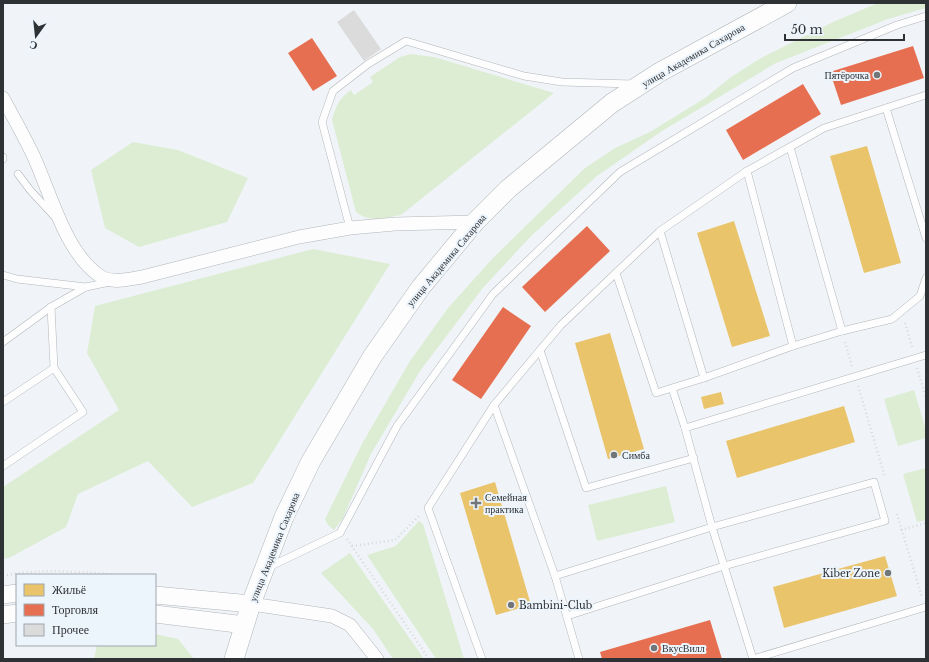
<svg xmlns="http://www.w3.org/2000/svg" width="929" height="662" font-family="'Libre Baskerville',serif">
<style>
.green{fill:#dcedd4}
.homes{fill:#e9c46a}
.shops{fill:#e76f51}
.building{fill:#dbdbdc}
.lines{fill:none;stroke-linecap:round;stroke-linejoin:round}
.service-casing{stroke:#b2b5b8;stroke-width:8}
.minor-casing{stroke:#b2b5b8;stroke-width:14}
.tertiary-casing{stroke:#b2b5b8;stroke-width:18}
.secondary-casing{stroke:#b2b5b8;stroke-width:20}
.path{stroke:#d7d9da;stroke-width:2.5;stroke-dasharray:1 3;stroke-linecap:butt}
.service{stroke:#fdfdfe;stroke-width:7}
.minor{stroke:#fdfdfe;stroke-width:13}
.tertiary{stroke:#fdfdfe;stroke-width:17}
.secondary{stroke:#fdfdfe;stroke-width:19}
.poi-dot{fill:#737679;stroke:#ecf4fc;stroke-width:1.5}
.labels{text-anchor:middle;stroke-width:4;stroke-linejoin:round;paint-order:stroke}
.street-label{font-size:10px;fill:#2f3235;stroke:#ecf4fc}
.poi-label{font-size:10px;fill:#2f3235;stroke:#ecf4fc;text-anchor:start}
</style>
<rect width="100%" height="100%" fill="#f0f4f8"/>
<g class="green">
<path d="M 878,3 L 926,3 L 926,8 L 888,19 L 776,63 L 662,131 L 597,176 L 531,236 L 482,289 L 420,371 L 371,454 L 343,518 L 334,530 L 328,525 L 325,519 L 363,442 L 410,361 L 448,308 L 493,258 L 585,168 L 615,148 L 650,132 L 705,98 L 731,77 L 761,58 L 833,22 Z"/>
<path d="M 411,54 L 434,57 L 554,93 L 401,215 C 384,218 370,223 356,212 L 332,120 C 335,108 339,98 351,90 L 354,95 L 373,82 L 370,77 L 400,57 Z"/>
<path d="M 133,142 L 178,150 L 248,178 L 227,222 L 139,247 L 105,228 L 91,170 Z"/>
<path d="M 313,249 L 390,264 L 253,483 L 192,507 L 148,461 L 78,494 L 66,527 L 9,558 L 3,559 L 3,487 L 119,410 L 87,353 L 95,306 Z"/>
<path d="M 914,390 L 926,430 L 926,438 L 898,446 L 884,399 Z"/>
<path d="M 926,468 L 926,520 L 917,522 L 903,474 Z"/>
<path d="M 666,486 L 675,522 L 597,541 L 588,505 Z"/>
<path d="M 419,521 L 423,524 L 464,659 L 436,659 L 367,555 L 396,546 Z"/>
<path d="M 350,553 L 424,659 L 393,659 L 373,629 L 321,573 Z"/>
<path d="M 155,634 L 178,639 L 194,659 L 94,659 L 97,645 L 155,645 Z"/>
</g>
<g class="homes">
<path d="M 867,146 L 901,263 L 864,273 L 830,156 Z"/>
<path d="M 734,221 L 770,336 L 732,347 L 697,233 Z"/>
<path d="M 610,333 L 644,449 L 608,459 L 575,343 Z"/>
<path d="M 721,392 L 724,404 L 704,409 L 701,397 Z"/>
<path d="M 844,406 L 855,442 L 737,478 L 726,441 Z"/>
<path d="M 495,482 L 531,605 L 496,615 L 460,493 Z"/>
<path d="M 885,556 L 897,596 L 784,628 L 773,587 Z"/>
</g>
<g class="shops">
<path d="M 312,38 L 337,76 L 313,91 L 288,53 Z"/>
<path d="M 913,46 L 924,78 L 841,105 L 830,72 Z"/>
<path d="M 803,84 L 821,114 L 743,160 L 726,130 Z"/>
<path d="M 587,226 L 610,251 L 545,312 L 522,287 Z"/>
<path d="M 503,307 L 531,326 L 481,399 L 452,380 Z"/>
<path d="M 710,620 L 722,659 L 602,659 L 600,652 Z"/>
</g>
<path class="building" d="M 354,10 L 381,49 L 364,61 L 337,22 Z"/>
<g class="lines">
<defs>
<g id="service">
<path d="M 926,95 L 824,128 L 747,171 L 660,231 L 704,378 L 793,346 L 842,331 L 892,319 L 920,296 L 926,278"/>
<path d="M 886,108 L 926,238"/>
<path d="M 790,147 L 842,331"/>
<path d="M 3,157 L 3,159"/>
<path d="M 747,171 L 793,346"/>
<path d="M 18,174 L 30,190 L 54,216"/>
<path d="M 350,228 L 322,122 L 333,91 L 368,64 L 406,41 L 524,76 L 562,82 L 633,84"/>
<path d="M 616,273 L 656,393 L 672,388"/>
<path d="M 3,275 L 17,279 L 86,287 L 110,282"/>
<path d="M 3,342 L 51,307 L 86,287"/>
<path d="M 540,350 L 586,488 L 694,458"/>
<path d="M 704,378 L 672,388 L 685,428 L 926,355"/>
<path d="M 3,402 L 54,368"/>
<path d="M 685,428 L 712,527 L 753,659 L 926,607"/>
<path d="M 3,466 L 83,412 L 54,368 L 51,307"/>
<path d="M 269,567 L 340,533 L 397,426 L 493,294 L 620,172 L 793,68 L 897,25 L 926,16"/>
<path d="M 555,576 L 712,527 L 874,482 L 885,521 L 724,566 L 567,616"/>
<path d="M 482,659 L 428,508 L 494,405"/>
<path d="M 579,659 L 555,576 L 494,405 L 561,325 L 660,231"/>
</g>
<g id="minor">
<path d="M 3,98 C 13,117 24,136 33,155 C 50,191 65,253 100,276 C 112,284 129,279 142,277 L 299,237 L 350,228 L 395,224 L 475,222"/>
<path d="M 251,604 L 332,616 L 350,625 L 377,659"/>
</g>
<g id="tertiary">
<path d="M 3,595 L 17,593"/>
<path d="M 155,595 L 251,604"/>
<path d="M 155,614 L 245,625"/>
<path d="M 3,615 L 17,613"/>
</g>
<path id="secondary" d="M 234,659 L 251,604 L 284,517 L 311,461 L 372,357 L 421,287 L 475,222 L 508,189 L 612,103 L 660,72 L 787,3"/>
</defs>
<use href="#service" class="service-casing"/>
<use href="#minor" class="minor-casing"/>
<use href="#tertiary" class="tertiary-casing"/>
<use href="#secondary" class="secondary-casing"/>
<g class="path">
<path d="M 905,323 L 912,347"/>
<path d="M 845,342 L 852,366"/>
<path d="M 917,368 L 926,398"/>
<path d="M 858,386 L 885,477"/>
<path d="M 897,514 L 922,597"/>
<path d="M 901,530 L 926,523"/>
<path d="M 347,539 L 429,659"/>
<path d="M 352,546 L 395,540 L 420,515"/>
<path d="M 3,576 C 40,568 81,572 119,575"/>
</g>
<use href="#service" class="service"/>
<use href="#minor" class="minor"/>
<use href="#tertiary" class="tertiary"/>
<use href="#secondary" class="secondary"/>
</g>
<g class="poi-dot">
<circle cx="877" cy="75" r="4"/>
<circle cx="614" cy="455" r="4"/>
<path d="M474 497h4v4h4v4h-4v4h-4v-4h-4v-4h4z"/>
<circle cx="888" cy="573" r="4"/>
<circle cx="511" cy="605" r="4"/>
<circle cx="654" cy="648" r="4"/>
</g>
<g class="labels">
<g class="street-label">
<text transform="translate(693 55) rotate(-30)" y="4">улица Академика Сахарова</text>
<text transform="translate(446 260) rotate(-50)" y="4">улица Академика Сахарова</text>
<text transform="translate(274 547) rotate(-68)" y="4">улица Академика Сахарова</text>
</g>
<g class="poi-label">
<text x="869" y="79" text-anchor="end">Пятёрочка</text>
<text x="622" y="459">Симба</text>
<text x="485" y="501">Семейная<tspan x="485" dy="12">практика</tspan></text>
<text x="880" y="577" text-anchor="end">Kiber Zone</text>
<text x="519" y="609">Bambini-Club</text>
<text x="662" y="652">ВкусВилл</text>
</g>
</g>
<rect width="929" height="662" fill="none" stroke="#2f3235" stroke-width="8"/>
<rect x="16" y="574" width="140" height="72" fill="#ecf4fc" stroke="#a0a6ac"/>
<rect x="24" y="584" width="20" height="12" fill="#e9c46a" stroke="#a0a6ac"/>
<text x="52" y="594" font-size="12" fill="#2f3235">Жильё</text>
<rect x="24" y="604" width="20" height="12" fill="#e76f51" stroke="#a0a6ac"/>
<text x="52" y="614" font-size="12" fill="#2f3235">Торговля</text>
<rect x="24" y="624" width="20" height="12" fill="#dbdbdc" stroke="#a0a6ac"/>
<text x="52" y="634" font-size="12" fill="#2f3235">Прочее</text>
<g transform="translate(36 36) rotate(195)" stroke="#ecf4fc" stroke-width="3" paint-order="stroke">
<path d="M0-3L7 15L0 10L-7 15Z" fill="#2f3235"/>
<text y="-6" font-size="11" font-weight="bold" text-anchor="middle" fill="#2f3235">С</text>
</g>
<path d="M785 34v6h119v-6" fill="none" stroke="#2f3235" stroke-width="2"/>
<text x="791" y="34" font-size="12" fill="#2f3235" stroke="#ecf4fc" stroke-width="3" paint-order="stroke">50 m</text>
</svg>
